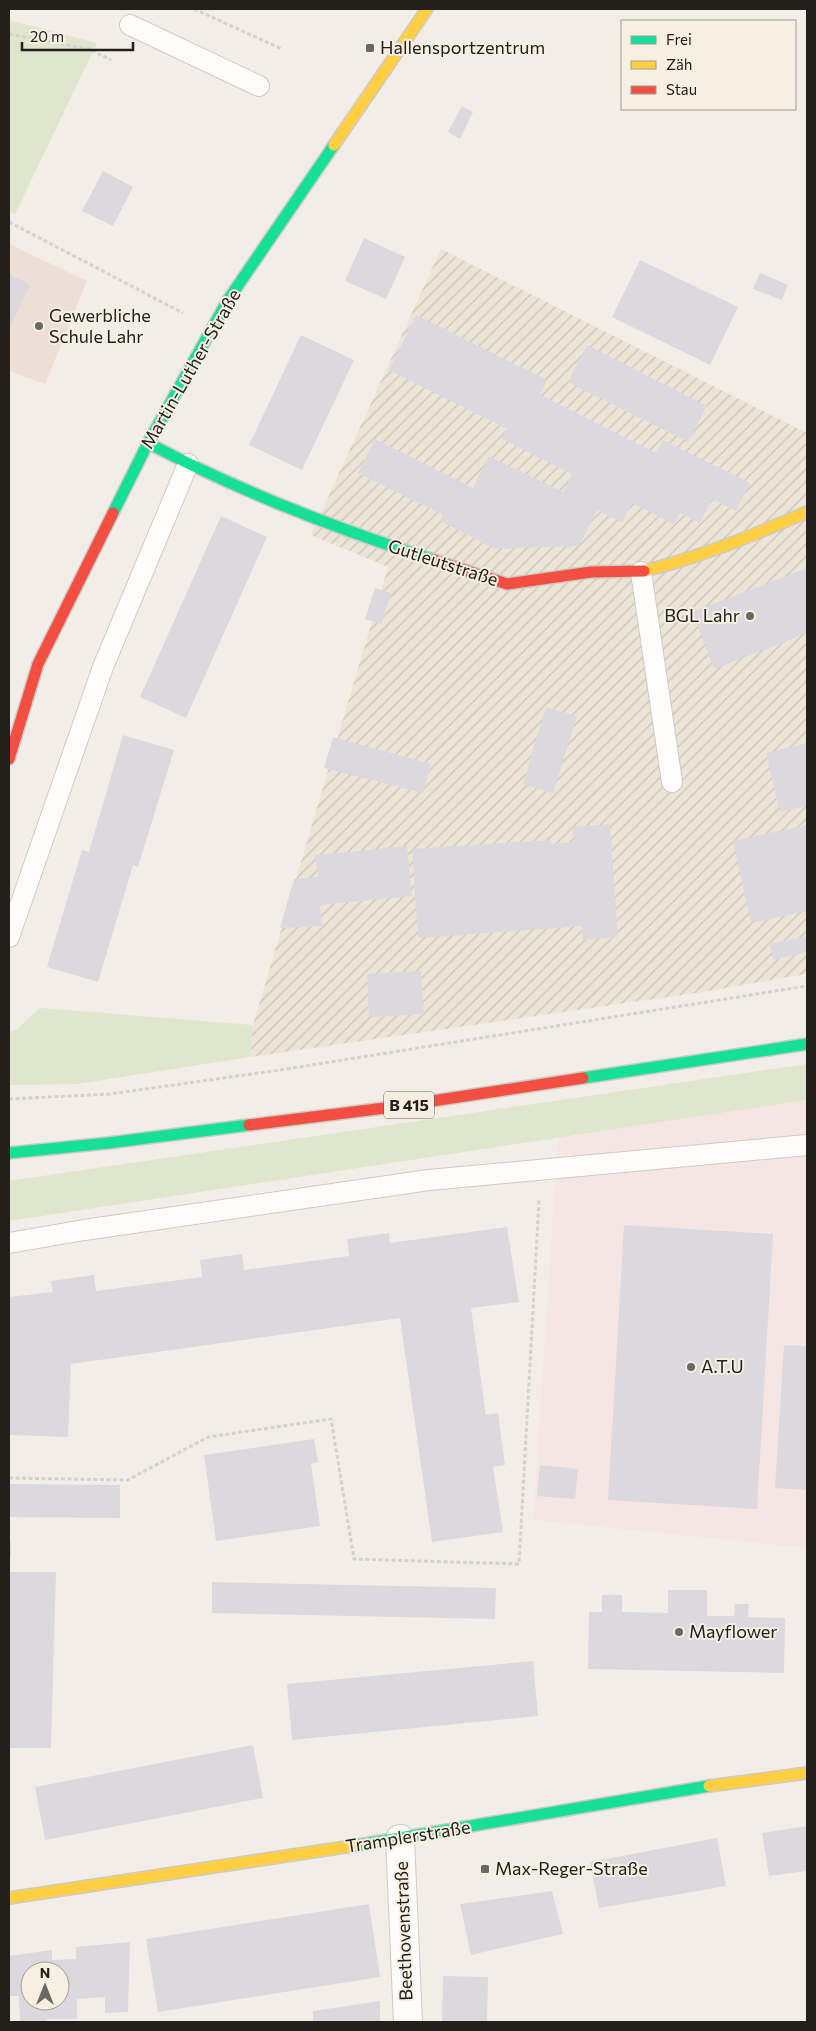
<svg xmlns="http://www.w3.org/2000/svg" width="816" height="2031" font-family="Commissioner,sans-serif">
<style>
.commercial{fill:#f6e6e3}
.industrial{fill:url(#industrial-furrows)}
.education{fill:#eddfd6}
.green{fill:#e0e5ce}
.building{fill:#dbd9dd;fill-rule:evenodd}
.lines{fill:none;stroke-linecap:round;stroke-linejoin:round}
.lane-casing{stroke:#cecbc5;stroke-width:22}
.street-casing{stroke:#cecbc5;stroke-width:30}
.fast-casing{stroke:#cecbc5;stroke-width:14}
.slow-casing{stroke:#cecbc5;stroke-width:14}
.jam-casing{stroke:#cecbc5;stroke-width:14}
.path{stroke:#d3d2d0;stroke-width:3;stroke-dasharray:4 2.5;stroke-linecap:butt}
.lane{stroke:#fdfcfb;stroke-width:20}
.street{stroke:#fdfcfb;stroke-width:28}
.fast{stroke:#16e098;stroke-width:11}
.slow{stroke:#ffcf43;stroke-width:11}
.jam{stroke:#f24e42;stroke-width:11}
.poi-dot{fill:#6b6862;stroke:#f6efe2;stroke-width:2}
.labels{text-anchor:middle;stroke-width:4;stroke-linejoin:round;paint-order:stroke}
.shield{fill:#f6efe2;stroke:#625e57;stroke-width:1}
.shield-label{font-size:16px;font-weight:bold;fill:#23201b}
.poi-label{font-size:18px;fill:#23201b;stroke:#f6efe2;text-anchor:start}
.street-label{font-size:18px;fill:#23201b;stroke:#f6efe2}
</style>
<defs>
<pattern id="industrial-furrows" width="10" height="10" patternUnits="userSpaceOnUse" patternTransform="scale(1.25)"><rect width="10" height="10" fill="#ece4d6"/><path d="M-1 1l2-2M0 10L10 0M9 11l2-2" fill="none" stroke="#cac3b7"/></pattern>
</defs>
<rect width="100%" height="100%" fill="#f2eee7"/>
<path class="commercial" d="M 807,1100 L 807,1548 L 533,1520 L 558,1138 Z"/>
<path class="industrial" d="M 441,249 L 807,433 L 807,974 L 703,992 L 250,1057 L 253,1025 L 388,567 L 311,535 Z"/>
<path class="education" d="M 9,244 L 87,281 L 45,384 L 9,371 Z"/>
<g class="green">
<path d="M 9,20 L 97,43 L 15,214 L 9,211 Z"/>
<path d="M 40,1008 L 253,1025 L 250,1057 L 77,1084 L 9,1085 L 9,1032 L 16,1030 Z"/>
<path d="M 807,1064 L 807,1100 L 9,1221 L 9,1181 L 15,1180 Z"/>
</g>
<g class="building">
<path d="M 462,106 L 473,112 L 460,139 L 448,132 Z"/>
<path d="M 103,171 L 133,187 L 113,226 L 82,211 Z"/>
<path d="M 364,238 L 405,257 L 386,299 L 345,281 Z"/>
<path d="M 640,260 L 738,307 L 710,365 L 612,317 Z"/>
<path d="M 760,273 L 788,285 L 782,300 L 753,289 Z"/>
<path d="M 9,274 L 30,285 L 9,330 Z"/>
<path d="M 416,315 L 547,380 L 540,395 L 656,453 L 663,440 L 750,483 L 736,511 L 712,499 L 700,523 L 680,513 L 674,524 L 632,503 L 622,522 L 597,510 L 579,546 L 496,549 L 440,521 L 443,515 L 358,473 L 375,439 L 473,488 L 489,456 L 563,492 L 572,474 L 502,439 L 507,429 L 389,370 Z"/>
<path d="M 301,335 L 354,360 L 302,470 L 249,445 Z"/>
<path d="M 587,345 L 707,406 L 688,442 L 568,382 Z"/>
<path d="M 221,516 L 267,537 L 186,718 L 140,697 Z"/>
<path d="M 807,568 L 807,633 L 714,669 L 692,612 Z"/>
<path d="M 375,588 L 391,593 L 381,624 L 365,619 Z"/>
<path d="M 546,707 L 577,716 L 553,793 L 523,784 Z"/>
<path d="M 123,735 L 174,750 L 138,867 L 133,865 L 98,982 L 47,967 L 82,850 L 89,852 Z"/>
<path d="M 333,737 L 431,764 L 423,793 L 324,768 Z"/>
<path d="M 807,743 L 807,806 L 780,812 L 766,753 Z"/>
<path d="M 610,824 L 618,937 L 583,940 L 582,926 L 418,938 L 412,849 L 551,840 L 551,844 L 574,842 L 573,827 Z"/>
<path d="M 807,825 L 807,911 L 751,923 L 733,841 Z"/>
<path d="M 407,846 L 412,896 L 320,905 L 322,926 L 280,928 L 294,879 L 318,877 L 315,855 Z"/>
<path d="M 807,936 L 807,952 L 773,960 L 770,944 Z"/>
<path d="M 421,971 L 424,1014 L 369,1017 L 367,974 Z"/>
<path d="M 624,1225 L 773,1234 L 757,1509 L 608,1500 Z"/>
<path d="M 507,1227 L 519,1302 L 471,1308 L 486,1415 L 498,1413 L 505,1465 L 493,1467 L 503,1532 L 432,1542 L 400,1318 L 71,1364 L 68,1437 L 9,1435 L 9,1297 L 53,1292 L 51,1281 L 94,1275 L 96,1291 L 202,1277 L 200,1260 L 242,1254 L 244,1270 L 349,1256 L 347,1239 L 389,1233 L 390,1243 Z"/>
<path d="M 784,1345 L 807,1346 L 807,1490 L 775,1488 Z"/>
<path d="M 314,1439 L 318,1462 L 311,1464 L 320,1526 L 216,1541 L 204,1455 Z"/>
<path d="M 540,1465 L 578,1469 L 575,1499 L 537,1496 Z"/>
<path d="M 9,1484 L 120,1485 L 120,1518 L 9,1517 Z"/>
<rect x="9" y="1542" width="2" height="14"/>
<path d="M 9,1572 L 56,1572 L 51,1748 L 9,1748 Z"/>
<path d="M 212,1582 L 496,1588 L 495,1619 L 212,1613 Z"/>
<path d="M 668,1590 L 707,1590 L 707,1616 L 734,1616 L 735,1604 L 749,1604 L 748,1617 L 785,1618 L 784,1673 L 588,1669 L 589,1612 L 602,1612 L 602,1595 L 622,1595 L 622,1612 L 668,1613 Z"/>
<path d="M 533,1661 L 538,1716 L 292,1740 L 287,1684 Z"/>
<path d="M 253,1745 L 263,1798 L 45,1840 L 35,1787 Z"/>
<path d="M 807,1826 L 807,1871 L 769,1876 L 762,1833 Z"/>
<path d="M 717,1838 L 726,1886 L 599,1908 L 590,1862 Z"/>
<path d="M 552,1891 L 563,1934 L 471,1955 L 460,1904 Z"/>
<path d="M 369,1904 L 380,1977 L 158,2012 L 146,1939 Z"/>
<path d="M 130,1942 L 128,2012 L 105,2013 L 105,1997 L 77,1999 L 77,2019 L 47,2019 L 47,2022 L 20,2022 L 19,1996 L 9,1996 L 9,1956 L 52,1950 L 52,1960 L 76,1959 L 76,1947 ZM 30,1971 L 60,1971 L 60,2001 L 30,2001 Z"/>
<path d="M 443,1976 L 488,1977 L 487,2022 L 442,2022 Z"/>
<path d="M 380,2001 L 380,2022 L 313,2022 L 313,2011 Z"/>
</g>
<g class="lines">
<defs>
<g id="lane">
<path d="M 130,25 L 259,86"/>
<path d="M 641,572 L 672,782"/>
<path d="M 9,937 L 103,667 L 188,464"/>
<path d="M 9,1243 L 84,1230 L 429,1180 L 807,1145"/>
</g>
<path id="street" d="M 400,1839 L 408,2022"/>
<g id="fast">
<path d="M 148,443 C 239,491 337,529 434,560"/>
<path d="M 113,513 L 148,443 L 228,300 L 334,145"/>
<path d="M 583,1078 L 807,1044"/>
<path d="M 9,1153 L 108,1143 L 249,1125"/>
<path d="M 352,1846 L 709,1786"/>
</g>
<g id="slow">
<path d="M 334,145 L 427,9"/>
<path d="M 644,571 C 701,557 754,535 807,512"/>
<path d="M 709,1786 L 807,1773"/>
<path d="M 9,1898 L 352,1846"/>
</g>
<g id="jam">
<path d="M 434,560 L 507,584 L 591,572 L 644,571"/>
<path d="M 9,759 L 38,664 L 113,513"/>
<path d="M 249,1125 L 393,1107 L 583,1078"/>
</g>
</defs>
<use href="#lane" class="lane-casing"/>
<use href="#street" class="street-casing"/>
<use href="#fast" class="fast-casing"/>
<use href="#slow" class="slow-casing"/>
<use href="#jam" class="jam-casing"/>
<g class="path">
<path d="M 194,9 L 282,49"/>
<path d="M 9,34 L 89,49 L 111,60"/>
<path d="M 9,222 L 183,313"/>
<path d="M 9,1099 L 110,1094 L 280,1070 L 807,986"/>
<path d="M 9,1478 L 128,1480 L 208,1437 L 331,1419 L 354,1559 L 519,1564 L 539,1200"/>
</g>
<use href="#lane" class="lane"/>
<use href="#street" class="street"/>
<use href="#fast" class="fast"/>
<use href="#slow" class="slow"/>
<use href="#jam" class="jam"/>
</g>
<g class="poi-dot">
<rect x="365" y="43" width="10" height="10" rx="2.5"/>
<circle cx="39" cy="326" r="5"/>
<circle cx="750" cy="616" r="5"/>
<circle cx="691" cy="1367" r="5"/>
<circle cx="679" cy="1632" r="5"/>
<rect x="480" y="1864" width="10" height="10" rx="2.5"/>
</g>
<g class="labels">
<rect class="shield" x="384" y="1091.5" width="50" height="27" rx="4"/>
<g class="shield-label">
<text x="409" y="1111">B 415</text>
</g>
<g class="poi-label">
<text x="380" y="54">Hallensportzentrum</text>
<text x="49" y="322">Gewerbliche<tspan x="49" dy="21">Schule Lahr</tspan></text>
<text x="740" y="622" text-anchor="end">BGL Lahr</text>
<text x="701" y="1373">A.T.U</text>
<text x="689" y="1638">Mayflower</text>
<text x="495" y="1875">Max-Reger-Straße</text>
</g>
<g class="street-label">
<text transform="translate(191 369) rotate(-60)" y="6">Martin-Luther-Straße</text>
<text transform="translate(443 563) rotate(18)" y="6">Gutleutstraße</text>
<text transform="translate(408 1837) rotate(-9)" y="6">Tramplerstraße</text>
<text transform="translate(404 1931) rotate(-92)" y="6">Beethovenstraße</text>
</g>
</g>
<rect width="816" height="2031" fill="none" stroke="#23201b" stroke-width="20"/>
<rect x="621" y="20" width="175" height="90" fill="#f6efe2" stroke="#a29c92"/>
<rect x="631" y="36" width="25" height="8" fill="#16e098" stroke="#a29c92"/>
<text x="666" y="45" font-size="15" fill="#23201b">Frei</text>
<rect x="631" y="61" width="25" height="8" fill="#ffcf43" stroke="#a29c92"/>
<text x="666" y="70" font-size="15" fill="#23201b">Zäh</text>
<rect x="631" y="86" width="25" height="8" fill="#f24e42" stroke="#a29c92"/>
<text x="666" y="95" font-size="15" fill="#23201b">Stau</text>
<g transform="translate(45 1986)"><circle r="24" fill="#f6efe2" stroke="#a29c92"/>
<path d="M0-4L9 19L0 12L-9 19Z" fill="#6b6862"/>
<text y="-8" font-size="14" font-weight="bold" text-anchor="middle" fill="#23201b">N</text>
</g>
<path d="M22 42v8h111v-8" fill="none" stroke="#23201b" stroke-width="2.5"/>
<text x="30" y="42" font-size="15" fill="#23201b" stroke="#f6efe2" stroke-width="4" paint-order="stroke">20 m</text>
</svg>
